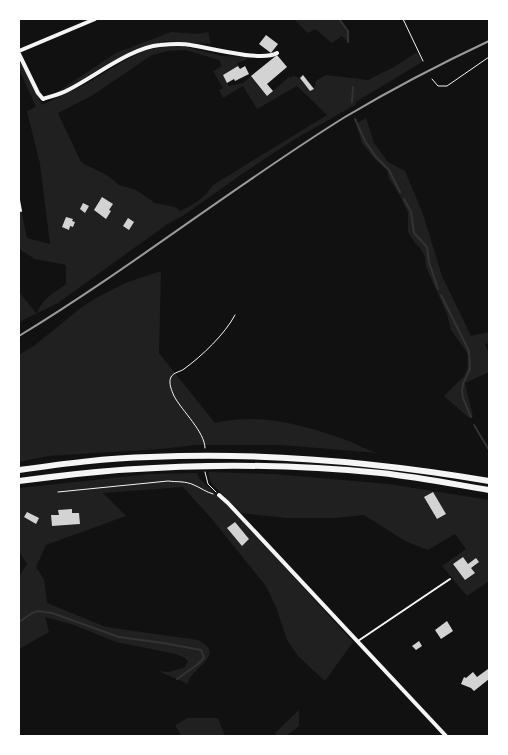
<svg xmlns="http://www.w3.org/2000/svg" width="508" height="755" font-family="'PT Sans',sans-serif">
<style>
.green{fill:#202020;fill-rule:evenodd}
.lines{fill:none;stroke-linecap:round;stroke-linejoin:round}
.stream{stroke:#333;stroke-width:2}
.building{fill:#d3d3d3}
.path{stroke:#f5f5f5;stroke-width:1}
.service{stroke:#f5f5f5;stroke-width:2}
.minor{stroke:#f5f5f5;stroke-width:4}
.motorway{stroke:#f5f5f5;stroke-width:6}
.rail{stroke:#9a9a9a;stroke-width:2}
</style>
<rect width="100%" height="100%" fill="#111"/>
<g class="green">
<path d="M 294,19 L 339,19 L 348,31 L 348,42 L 342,36 L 332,43 L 315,29 L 308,33 Z"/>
<path d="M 171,32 L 198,34 L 208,32 L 211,44 L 165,41 L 139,49 L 53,95 L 116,53 Z"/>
<path d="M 183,46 L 222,56 L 248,57 L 246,60 L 237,63 L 238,66 L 223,75 L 229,86 L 243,83 L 251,76 L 267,96 L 289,77 L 291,78 L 293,76 L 300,78 L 310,91 L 314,89 L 316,81 L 326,75 L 368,80 L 394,67 L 417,52 L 422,62 L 356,102 L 355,105 L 295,139 L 242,174 L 184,215 L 166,225 L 58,303 L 19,322 L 19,292 L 37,314 C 41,299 54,293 66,284 L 66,265 L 35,259 L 19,249 L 19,200 L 27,238 L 50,244 L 40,164 L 27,111 L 36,107 L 19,69 L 19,64 L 21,63 L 42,105 L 86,84 L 129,58 L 146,50 L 164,47 ZM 185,50 L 219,60 L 222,66 L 213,71 L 223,88 L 219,90 L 223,98 L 243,86 L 257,109 L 297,86 L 327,115 L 213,185 C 204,198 194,205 180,211 L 175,207 L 155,203 L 136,190 L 119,185 L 107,175 L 84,164 L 80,160 L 58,113 L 93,95 L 152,55 L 168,51 Z"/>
<path d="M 366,118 L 374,143 L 388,162 L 405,171 L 423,214 L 442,276 L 471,336 L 489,332 L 489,343 L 485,344 L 489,354 L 489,372 L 465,383 L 473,417 L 468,417 L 444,396 L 464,376 L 467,369 L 468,356 L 466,351 L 451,330 L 447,314 L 426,267 L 425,257 L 420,248 L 415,243 L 408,232 L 408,213 L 400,196 L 389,178 L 387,170 L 375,159 L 362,143 L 356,124 Z"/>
<path d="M 161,271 L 159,353 L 215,423 C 258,412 305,425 346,440 C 357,444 366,450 378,453 L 281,445 L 195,445 L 161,449 L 48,456 L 19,462 L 19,355 L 35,345 L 82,307 L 98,297 L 125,283 Z"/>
<path d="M 208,472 L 274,474 L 388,484 L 489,500 L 489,581 L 467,596 L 442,566 L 466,549 L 455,534 L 428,550 L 405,541 L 364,515 L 335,518 L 287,518 L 241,513 L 213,485 L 210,481 ZM 432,492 L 446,514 L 437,519 L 424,497 ZM 463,557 L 468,564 L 476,558 L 471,568 L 475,573 L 465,580 L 453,564 Z"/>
<path d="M 197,473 L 199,478 L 228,505 L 353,642 L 325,681 L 298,656 L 287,640 L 276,607 L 266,586 L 211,518 L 183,487 L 103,493 L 126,516 L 46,545 L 36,567 L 44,579 L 47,603 L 106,627 L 198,640 C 229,656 189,668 188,684 L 158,671 L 169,672 L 185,667 L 188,661 L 185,658 L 176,654 L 116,642 L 74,625 L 45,617 L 49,632 L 19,649 L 19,576 L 27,564 L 19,551 L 19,488 L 150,474 ZM 59,510 L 72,513 L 80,524 L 52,526 L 51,515 L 59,515 ZM 234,522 L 249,539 L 242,546 L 228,528 Z"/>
<path d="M 299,710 L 299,726 L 286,736 L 277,736 L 275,733 Z"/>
<path d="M 188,718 L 218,718 L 225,736 L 182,736 L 175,725 Z"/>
</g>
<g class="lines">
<g class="stream">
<path d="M 339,19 L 348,31 L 348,42"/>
<path d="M 352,102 L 353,87"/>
<path d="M 355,119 L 365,141 L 376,157 L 389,170 L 400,192"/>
<path d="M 404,199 L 411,212 L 414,233 L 427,247 L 429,262 L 438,289"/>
<path d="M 441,295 L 469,351 L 470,369 L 463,384 L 462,391 L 463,398 L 471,417"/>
<path d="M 474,425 L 489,450"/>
<path d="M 19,622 L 32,613 L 38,611 L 52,613 L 119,637 L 163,643 L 201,650 L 204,658 L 198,664 L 177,679"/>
</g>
</g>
<g class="building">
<path d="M 266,35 L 278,44 L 271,53 L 259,44 Z"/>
<path d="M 277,55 L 287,67 L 267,84 L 273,91 L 267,96 L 251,76 Z"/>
<path d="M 238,66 L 240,69 L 245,66 L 249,74 L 235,81 L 234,79 L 227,83 L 223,75 Z"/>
<path d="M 303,75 L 314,89 L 310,91 L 300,78 Z"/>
<path d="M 102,197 L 113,204 L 109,210 L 111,211 L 106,219 L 94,210 Z"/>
<path d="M 83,203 L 89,206 L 85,213 L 80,209 Z"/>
<path d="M 66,217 L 73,219 L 72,221 L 75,222 L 73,227 L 70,226 L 69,230 L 62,227 Z"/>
<path d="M 128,218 L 134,222 L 129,230 L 123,226 Z"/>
<path d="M 433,492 L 446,514 L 437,519 L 424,497 Z"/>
<path d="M 72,509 L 72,513 L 79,513 L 80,524 L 52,526 L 51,515 L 59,515 L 58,510 Z"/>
<path d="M 27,512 L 39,518 L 36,524 L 24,517 Z"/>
<path d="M 235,522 L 249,539 L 242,546 L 227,528 Z"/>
<path d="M 463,557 L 468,564 L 476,558 L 479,562 L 471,568 L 475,573 L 465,580 L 453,564 Z"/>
<path d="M 447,621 L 453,631 L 441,639 L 435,630 Z"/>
<path d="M 419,641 L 422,646 L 416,650 L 412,646 Z"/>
<path d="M 488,669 L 489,679 L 474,691 L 471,688 L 461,684 L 464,677 L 466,678 L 473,672 L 477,677 Z"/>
</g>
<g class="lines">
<g class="path">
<path d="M 403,19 L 423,61"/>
<path d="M 432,79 L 438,86 L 447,86 L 489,57"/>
<path d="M 205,448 C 205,432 182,411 174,396 C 172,391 168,383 171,377 C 174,372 180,372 184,369 C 202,356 225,334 235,315"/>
<path d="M 205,472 L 208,484 L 216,492"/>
<path d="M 58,492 L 168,481 C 176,482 186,481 194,485 C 201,488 206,492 213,494"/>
</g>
<g class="service">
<path d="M 19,200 L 21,211"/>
<path d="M 358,641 L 450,579"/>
</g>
<g class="minor">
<path d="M 19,51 L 95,19"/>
<path d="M 19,54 L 38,93 L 43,99 C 52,96 61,94 68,90 C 94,77 132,47 160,45 C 170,44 181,43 191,45 C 209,48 262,62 277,53"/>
<path d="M 219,495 L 228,503 L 446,736"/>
</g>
<g class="motorway">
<path d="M 19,470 C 62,464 106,458 150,457 C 264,452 377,462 489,481"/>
<path d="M 19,481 C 139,464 260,461 381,473 C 417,477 453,484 489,490"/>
</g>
<path class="rail" d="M 19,336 C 131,268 234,186 345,117 C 392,89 440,64 489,41"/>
</g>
<rect width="508" height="755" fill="none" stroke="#ffffff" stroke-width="40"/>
</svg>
